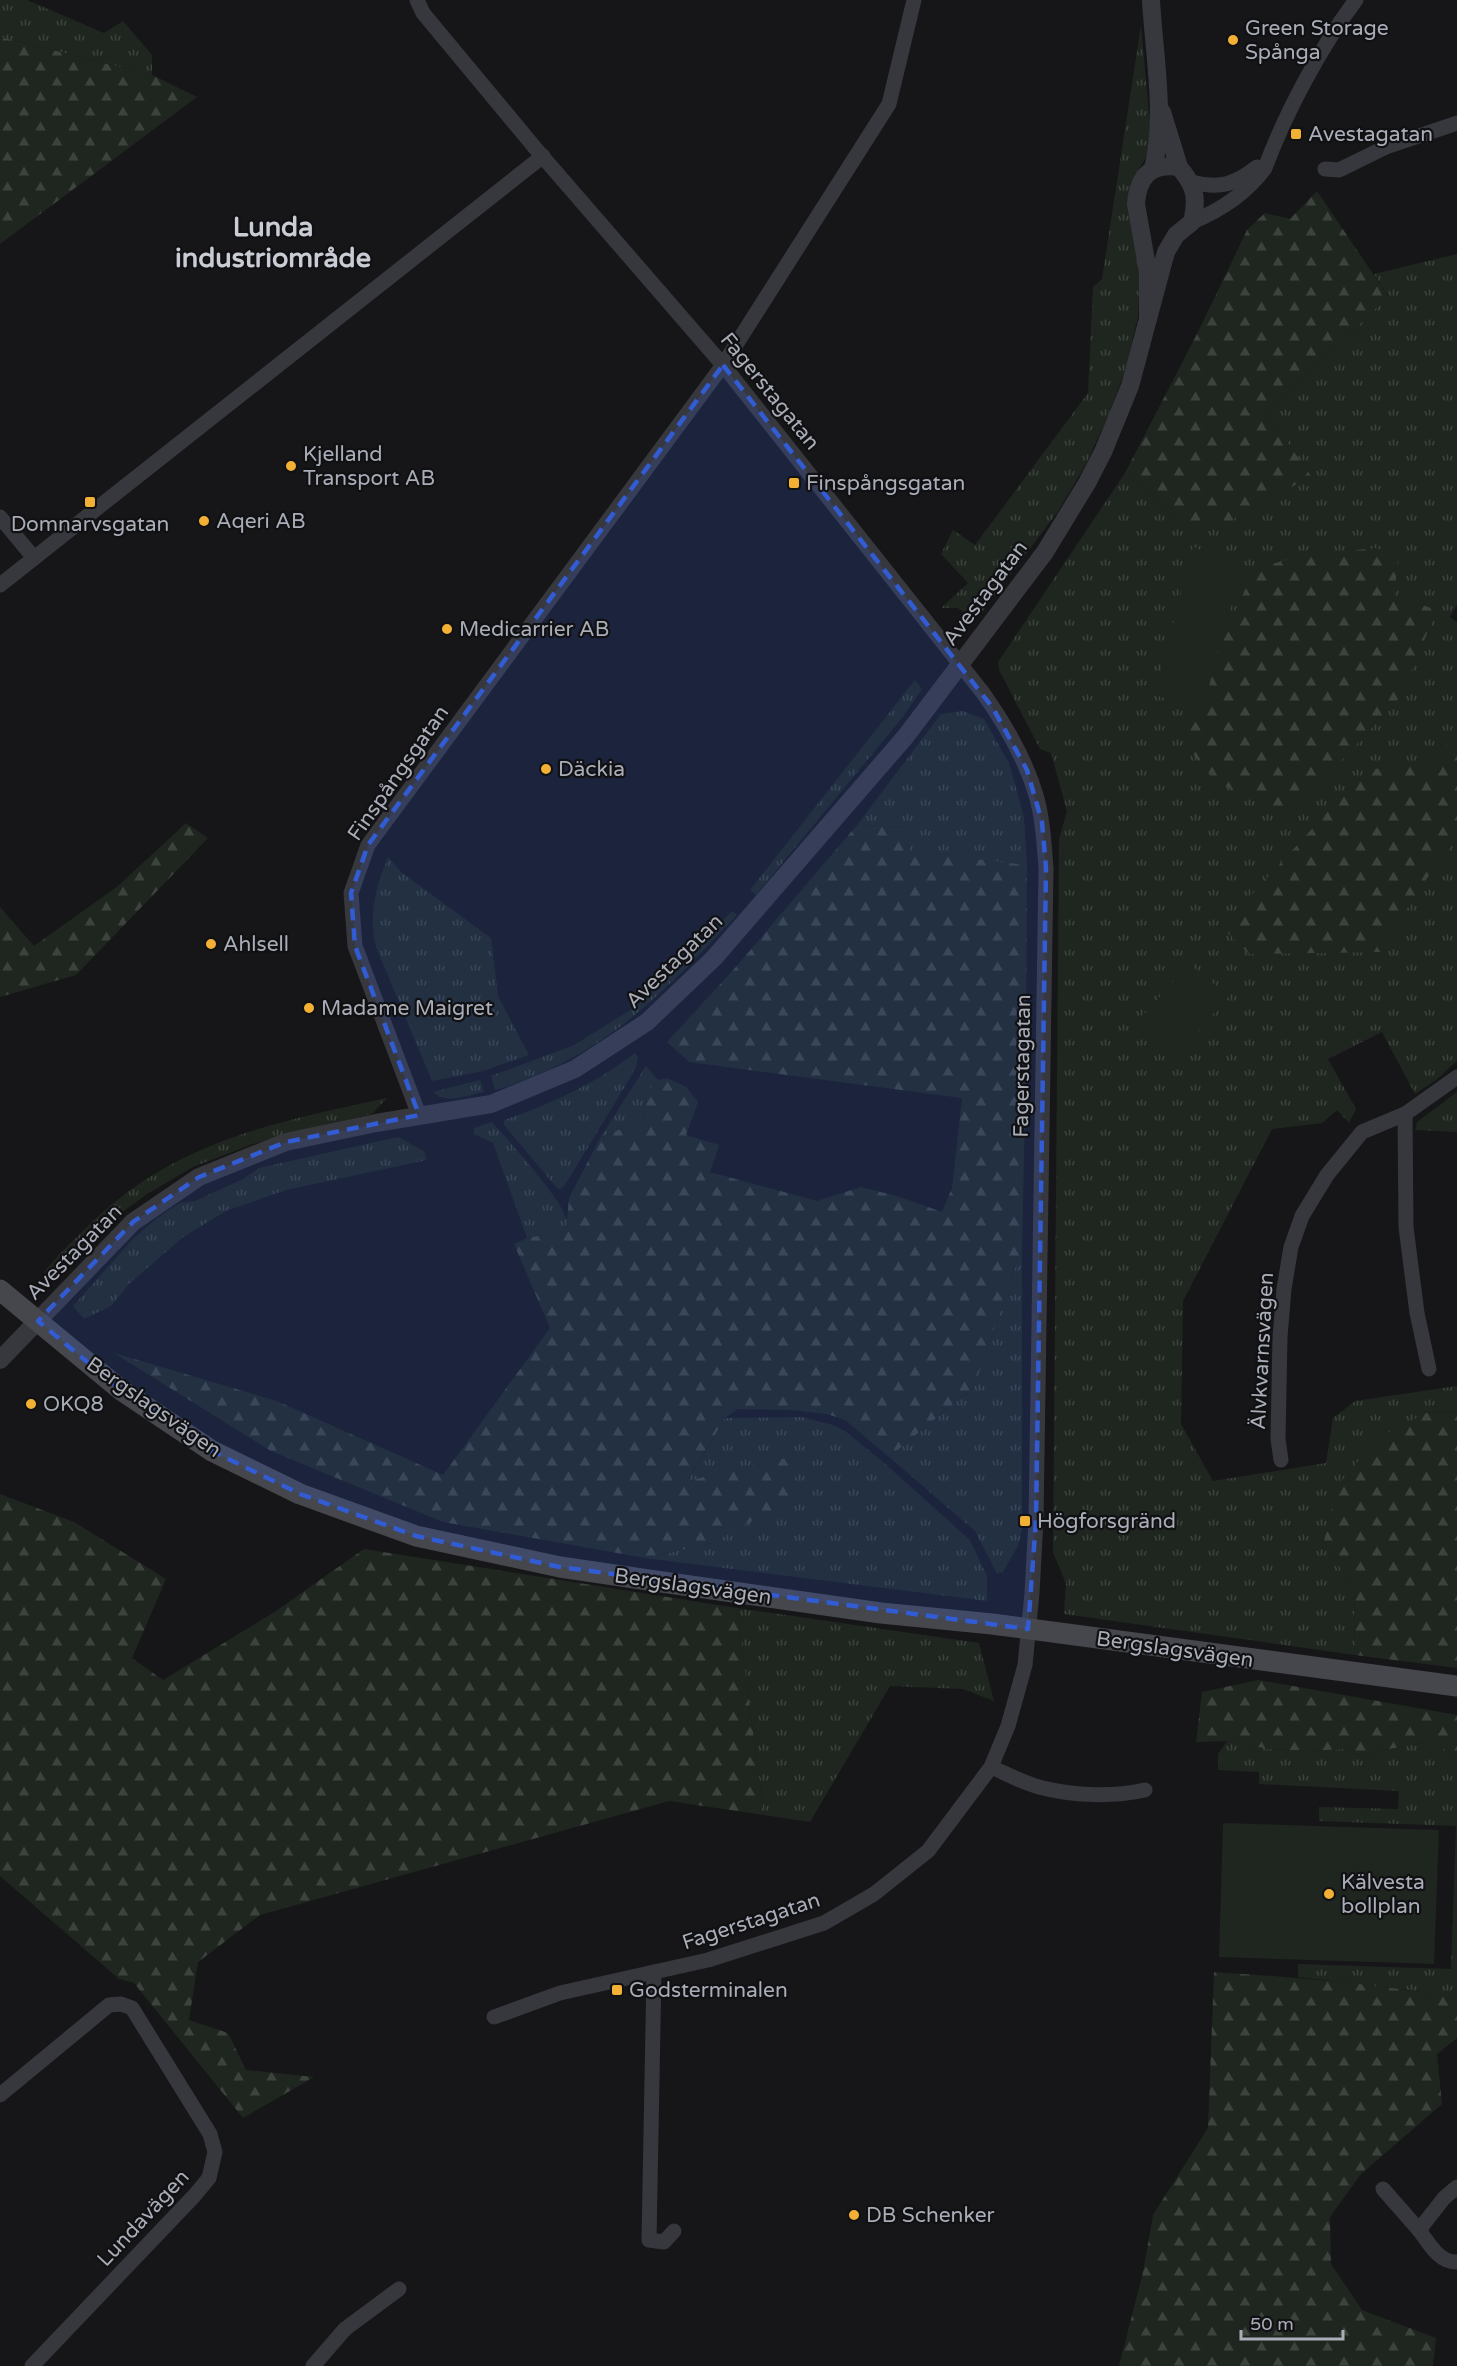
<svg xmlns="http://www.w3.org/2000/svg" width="1457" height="2366" font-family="'Varela Round',sans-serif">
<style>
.grass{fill:url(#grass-tufts)}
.forest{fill:url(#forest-firs)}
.park{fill:#1e261f}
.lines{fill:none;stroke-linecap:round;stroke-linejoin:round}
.minor{stroke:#37383d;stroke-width:15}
.tertiary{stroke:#37383d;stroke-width:18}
.secondary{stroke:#45474d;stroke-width:21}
.marked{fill:#325cd3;fill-opacity:0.2;stroke:#325cd3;stroke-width:4.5;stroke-dasharray:12 8;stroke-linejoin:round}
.poi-dot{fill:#f2b134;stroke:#111113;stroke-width:2}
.labels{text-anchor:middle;stroke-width:4.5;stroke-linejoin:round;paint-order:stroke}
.poi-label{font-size:21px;fill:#a8adb8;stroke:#111113;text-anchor:start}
.street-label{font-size:21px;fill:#a8adb8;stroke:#111113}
.district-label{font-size:27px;font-weight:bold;fill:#c9ccd4;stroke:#111113}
</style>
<defs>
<pattern id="grass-tufts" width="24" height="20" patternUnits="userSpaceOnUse" patternTransform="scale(1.5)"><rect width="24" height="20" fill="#1e261f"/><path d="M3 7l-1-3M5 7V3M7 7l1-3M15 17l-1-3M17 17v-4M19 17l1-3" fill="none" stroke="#3c433d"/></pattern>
<pattern id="forest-firs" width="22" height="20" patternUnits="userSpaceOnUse" patternTransform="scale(1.5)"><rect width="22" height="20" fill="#1e261f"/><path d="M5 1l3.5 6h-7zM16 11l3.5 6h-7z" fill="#3c433d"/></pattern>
</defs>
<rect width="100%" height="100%" fill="#161618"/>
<g class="grass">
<path d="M 0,0 L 27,0 L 104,33 L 123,21 L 152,55 L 152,75 L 0,37 Z"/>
<path d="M 1141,25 L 1152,147 L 1130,184 L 1128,200 L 1140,270 L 1138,316 L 1126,368 L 1108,416 L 1086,464 L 1059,510 L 980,615 L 972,619 L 958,608 L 941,608 L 968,583 L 941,554 L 953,530 L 975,545 L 1088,393 L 1093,287 L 1102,279 Z"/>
<path d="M 1457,254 L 1457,605 L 1450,617 L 1457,622 L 1457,1061 L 1436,1080 L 1415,1094 L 1382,1032 L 1328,1059 L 1356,1109 L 1349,1123 L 1337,1110 L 1322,1123 L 1272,1129 L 1183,1301 L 1181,1424 L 1213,1481 L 1326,1463 L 1333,1418 L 1355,1401 L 1457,1386 L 1457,1411 L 1425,1413 L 1324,1541 L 1354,1590 L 1355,1655 L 1064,1614 L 1066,1583 L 1053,1553 L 1059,839 L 1067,811 L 1051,753 L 1040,749 L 999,670 L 998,662 L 1125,473 L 1177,521 L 1310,475 L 1268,415 L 1388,296 L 1374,274 Z"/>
<path d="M 915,680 L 922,689 L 902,718 L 756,895 L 750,890 Z"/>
<path d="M 963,711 L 984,719 L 1009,763 L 1024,817 L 1027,866 L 910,851 L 910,827 L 857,825 L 941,714 Z"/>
<path d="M 388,857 L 401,872 L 491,938 L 498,996 L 529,1055 L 483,1071 L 432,1081 L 376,947 C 370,923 373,899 381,875 C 383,869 386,864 388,857 Z"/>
<path d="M 732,911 L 737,915 C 662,994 603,1058 495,1090 L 491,1076 L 574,1045 L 632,1009 L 665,981 Z"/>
<path d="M 635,1053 L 638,1057 L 636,1067 L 627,1083 L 565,1185 L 561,1189 L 557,1188 L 504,1125 L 504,1120 C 551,1104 595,1084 635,1053 Z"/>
<path d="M 646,1066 L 658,1080 L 646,1094 L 644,1119 L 600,1138 Z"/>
<path d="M 480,1080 L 484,1092 C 468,1095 446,1105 433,1092 Z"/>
<path d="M 1457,1092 L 1457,1132 L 1415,1130 L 1417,1122 Z"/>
<path d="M 387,1098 L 372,1114 L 253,1144 L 193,1167 L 147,1194 L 113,1219 L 49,1284 L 42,1277 C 52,1260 67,1247 81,1233 C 168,1143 270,1123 387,1098 Z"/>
<path d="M 492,1122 C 508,1140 564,1201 567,1221 C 567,1225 566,1228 566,1231 L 527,1238 L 493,1143 L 474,1134 L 474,1128 Z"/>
<path d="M 398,1137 L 424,1151 L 427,1160 L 286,1190 L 226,1211 L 183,1237 L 130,1283 L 111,1306 L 84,1319 L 73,1306 L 133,1239 L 157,1218 L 180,1203 L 195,1201 L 243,1179 L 259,1168 Z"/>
<path d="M 1022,1248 L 1022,1530 L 1018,1546 L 1003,1572 L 997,1574 L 975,1531 L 889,1457 L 974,1387 Z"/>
<path d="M 802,1417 L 833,1425 L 845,1431 L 882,1461 L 970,1540 L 987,1576 L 987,1601 L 645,1558 L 712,1543 L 786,1458 L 687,1482 L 725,1418 Z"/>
<path d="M 737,1608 L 979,1643 L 994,1701 L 963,1689 L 890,1686 L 810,1822 L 764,1815 Z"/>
<path d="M 1227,1741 L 1270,1749 L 1308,1751 L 1343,1749 L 1357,1755 L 1432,1741 L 1450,1753 L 1457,1766 L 1457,1998 L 1409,1990 L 1298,1977 L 1298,1964 L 1451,1969 L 1456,1826 L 1319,1821 L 1319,1807 L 1398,1809 L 1399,1791 L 1259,1784 L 1259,1772 L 1218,1770 L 1218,1754 Z"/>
</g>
<g class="forest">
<path d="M 0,37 L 152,75 L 197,97 L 0,244 Z"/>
<path d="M 1317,191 L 1388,296 L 1268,415 L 1311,476 L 1225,524 L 1177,521 L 1125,473 L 1200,328 L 1247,230 L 1265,213 L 1290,219 Z"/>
<path d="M 1377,548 L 1398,560 L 1394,596 L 1437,610 L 1400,697 L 1298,808 C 1292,809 1285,811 1279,810 C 1269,809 1258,803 1249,799 C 1216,783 1195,767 1184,731 L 1254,569 L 1305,555 Z"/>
<path d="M 1457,734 L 1457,838 L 1419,889 L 1381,952 L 1249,954 L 1222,927 L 1366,770 L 1433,762 Z"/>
<path d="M 186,823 L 208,838 L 76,975 L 0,997 L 0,907 L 34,946 L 118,886 Z"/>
<path d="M 857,825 L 910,827 L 910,851 L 1027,865 L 1026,1065 L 1022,1248 L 974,1387 L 889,1457 L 845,1420 L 827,1414 L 792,1410 L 738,1409 L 725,1418 L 687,1481 L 786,1458 L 797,1470 L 789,1501 L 712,1543 L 645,1558 L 443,1522 L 271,1451 L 114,1353 L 277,1401 L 443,1475 L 550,1328 L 514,1244 L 527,1238 L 566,1231 L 569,1198 L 600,1138 L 644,1119 L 646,1094 L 658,1080 L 667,1078 L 686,1087 L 698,1102 L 686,1135 L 719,1145 L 710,1172 L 817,1201 L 861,1187 L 900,1197 L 942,1212 L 952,1188 L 962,1098 L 689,1062 L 667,1042 L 735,968 Z"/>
<path d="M 1457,1411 L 1457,1668 L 1355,1655 L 1354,1590 L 1324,1541 L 1337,1486 L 1379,1437 L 1426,1413 Z"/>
<path d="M 0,1494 L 74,1522 L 166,1579 L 132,1658 L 163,1680 L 273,1613 L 364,1549 L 737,1608 L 764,1815 L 669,1801 L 260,1915 L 198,1962 L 189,2020 L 228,2033 L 246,2070 L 314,2077 L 243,2118 L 134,1983 L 119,1979 L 0,1876 Z"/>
<path d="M 1258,1680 L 1457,1715 L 1457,1766 L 1450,1753 L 1432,1741 L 1357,1755 L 1343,1749 L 1308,1751 L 1269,1749 L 1227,1741 L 1196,1742 L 1202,1692 Z"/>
<path d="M 1214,1972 C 1295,1977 1377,1984 1457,1998 L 1457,2038 L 1437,2054 L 1442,2104 L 1360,2175 L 1330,2217 L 1331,2264 L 1362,2310 L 1436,2338 L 1433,2366 L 1119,2366 L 1143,2272 L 1153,2215 L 1208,2128 Z"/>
</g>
<g class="park">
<path d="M 1193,546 L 1244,576 L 1226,619 L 1203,710 L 1155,695 Z"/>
<path d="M 1189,964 L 1229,996 L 1175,1057 L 1137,1022 Z"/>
<path d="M 1223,1823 L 1439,1830 L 1434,1964 L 1219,1957 Z"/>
</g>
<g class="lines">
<g class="minor">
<path d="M 417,0 L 423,13 L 536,149 L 723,365 L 983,693 C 1005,724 1025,758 1036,795 C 1043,819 1044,844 1046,868 L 1036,1520 L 1032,1593 L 1025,1665 L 1008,1726 L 991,1767 L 928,1851 L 874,1894 L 824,1923 L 708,1960 L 560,1993 L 494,2017"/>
<path d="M 1325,169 L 1339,170 L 1386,147 L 1457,123"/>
<path d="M 1191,182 C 1220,189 1234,185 1257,167"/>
<path d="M 1192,222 C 1221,210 1246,194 1265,168 C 1285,114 1321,46 1356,0"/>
<path d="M 0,517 L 34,558"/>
<path d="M 0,585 L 543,156"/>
<path d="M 1405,1114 L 1406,1227 L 1417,1313 L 1429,1369"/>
<path d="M 419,1115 L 355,946 L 351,893 L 368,845 L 723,365 L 889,104 L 914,0"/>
<path d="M 1281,1460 L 1278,1439 L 1280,1337 L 1284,1289 L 1291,1247 L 1302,1216 L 1327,1175 L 1362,1132 L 1405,1114 L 1457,1077"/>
<path d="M 991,1767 C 1007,1774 1025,1784 1043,1788 C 1075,1796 1113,1797 1145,1790"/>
<path d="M 654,1972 L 649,2240 L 664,2242 L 674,2231"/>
<path d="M 0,2095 L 109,2005 L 121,2004 L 132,2008 L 210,2134 L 215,2152 L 209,2178 L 194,2196 L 32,2366"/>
<path d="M 1457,2187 L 1444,2198 L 1419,2230 C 1429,2243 1439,2263 1457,2262"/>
<path d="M 1383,2189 L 1419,2230"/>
<path d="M 313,2366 L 345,2329 L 399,2289"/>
</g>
<g class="tertiary">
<path d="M 1151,0 C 1154,55 1166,115 1153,169"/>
<path d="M 1162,112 L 1179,167"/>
<path d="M 0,1360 L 133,1222 L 199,1177 L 286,1142 L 376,1123 L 491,1104 L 575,1069 L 647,1022 L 714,958 L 906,736 L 1045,552 L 1087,483 L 1103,452 L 1130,386 L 1166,252 L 1176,235 L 1192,222 C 1198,197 1195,186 1179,167 C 1151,163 1138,176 1136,204 L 1148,272 L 1148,317"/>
</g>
<path class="secondary" d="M 0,1290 L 121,1390 L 212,1451 L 300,1494 L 416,1536 L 560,1567 L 662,1582 L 881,1613 L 992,1624 L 1457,1686"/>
</g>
<path class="marked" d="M 723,365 L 993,708 L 1027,770 L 1042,822 L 1046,868 L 1036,1520 L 1028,1629 L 560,1567 L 416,1536 L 300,1494 L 212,1451 L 121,1390 L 38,1321 L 133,1222 L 199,1177 L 286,1142 L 419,1115 L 355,946 L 351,893 L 368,845 Z"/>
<g class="poi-dot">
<circle cx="1233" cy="40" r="6"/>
<rect x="1290" y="128" width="12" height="12" rx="3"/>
<circle cx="291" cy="466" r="6"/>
<rect x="788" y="477" width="12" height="12" rx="3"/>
<rect x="84" y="496" width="12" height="12" rx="3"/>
<circle cx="204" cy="521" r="6"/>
<circle cx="447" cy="629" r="6"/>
<circle cx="546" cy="769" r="6"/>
<circle cx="211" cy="944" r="6"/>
<circle cx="309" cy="1008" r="6"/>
<circle cx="31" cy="1404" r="6"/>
<rect x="1019" y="1515" width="12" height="12" rx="3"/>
<circle cx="1329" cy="1894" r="6"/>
<rect x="611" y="1984" width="12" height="12" rx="3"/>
<circle cx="854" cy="2215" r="6"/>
</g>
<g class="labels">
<g class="poi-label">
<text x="1245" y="35">Green Storage<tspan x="1245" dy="24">Spånga</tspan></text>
<text x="1308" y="141">Avestagatan</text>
<text x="303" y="461">Kjelland<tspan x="303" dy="24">Transport AB</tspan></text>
<text x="806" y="490">Finspångsgatan</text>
<text x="216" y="528">Aqeri AB</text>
<text x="90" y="531" text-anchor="middle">Domnarvsgatan</text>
<text x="459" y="636">Medicarrier AB</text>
<text x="558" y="776">Däckia</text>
<text x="223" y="951">Ahlsell</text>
<text x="321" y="1015">Madame Maigret</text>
<text x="43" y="1411">OKQ8</text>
<text x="1037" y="1528">Högforsgränd</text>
<text x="1341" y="1889">Kälvesta<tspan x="1341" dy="24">bollplan</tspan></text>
<text x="629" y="1997">Godsterminalen</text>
<text x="866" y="2222">DB Schenker</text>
</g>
<g class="street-label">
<text transform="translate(770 391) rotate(51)" y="7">Fagerstagatan</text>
<text transform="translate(985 593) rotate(-53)" y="7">Avestagatan</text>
<text transform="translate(398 773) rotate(-55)" y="7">Finspångsgatan</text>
<text transform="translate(674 961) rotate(-44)" y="7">Avestagatan</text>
<text transform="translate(1022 1066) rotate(-89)" y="7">Fagerstagatan</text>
<text transform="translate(74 1252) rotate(-45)" y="7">Avestagatan</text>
<text transform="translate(1262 1351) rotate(-87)" y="7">Älvkvarnsvägen</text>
<text transform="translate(154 1407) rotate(35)" y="7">Bergslagsvägen</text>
<text transform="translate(693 1586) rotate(8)" y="7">Bergslagsvägen</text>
<text transform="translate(1175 1649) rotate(8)" y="7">Bergslagsvägen</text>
<text transform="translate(751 1921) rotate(-18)" y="7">Fagerstagatan</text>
<text transform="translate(143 2218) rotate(-47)" y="7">Lundavägen</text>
</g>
<g class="district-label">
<text x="273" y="236">Lunda<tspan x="273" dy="31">industriområde</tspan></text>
</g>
</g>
<path d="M1241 2330v9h102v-9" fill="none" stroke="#a8adb8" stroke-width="3"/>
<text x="1250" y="2330" font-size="18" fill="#a8adb8" stroke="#111113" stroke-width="4.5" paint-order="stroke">50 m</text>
</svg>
